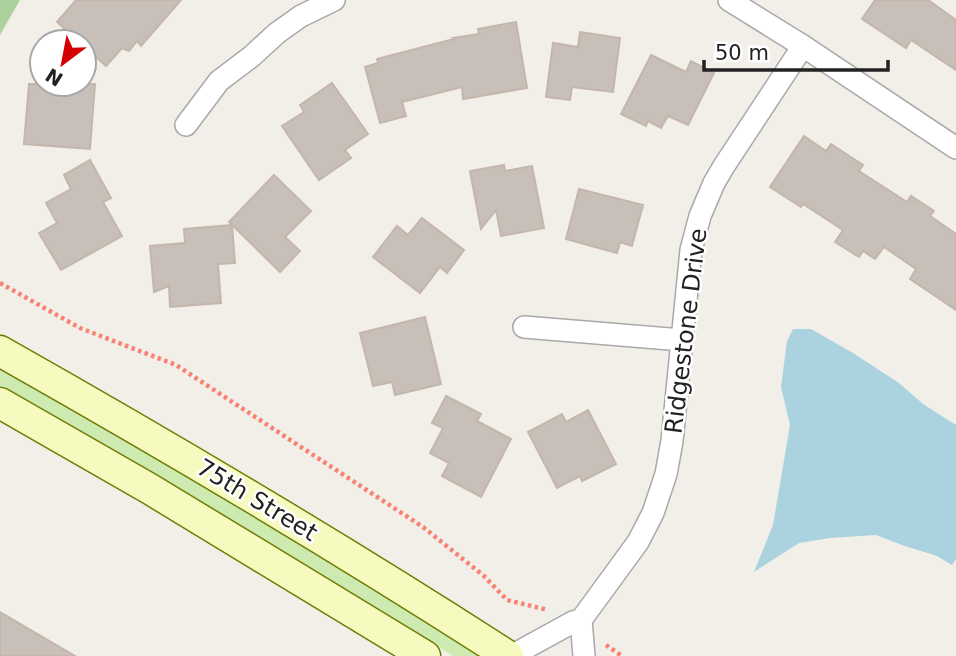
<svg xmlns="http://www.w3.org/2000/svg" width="956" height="656" font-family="'DejaVu Sans',sans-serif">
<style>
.grass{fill:#cdebb0}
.forest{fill:#add19e}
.water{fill:#aad3df}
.building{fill:#c7bfb8;stroke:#c4b6ab;stroke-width:2}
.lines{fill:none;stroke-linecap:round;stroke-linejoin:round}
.street-casing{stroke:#a9a9a9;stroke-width:24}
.secondary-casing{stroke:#707d05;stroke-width:33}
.path{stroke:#fa8072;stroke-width:4.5;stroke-dasharray:3.5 3.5;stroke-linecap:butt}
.street{stroke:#fff;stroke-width:21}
.secondary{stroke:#f7fabf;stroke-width:30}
.labels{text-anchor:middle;stroke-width:5;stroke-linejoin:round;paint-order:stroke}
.street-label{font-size:24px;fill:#222;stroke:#fff}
</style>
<rect width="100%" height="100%" fill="#f2efe9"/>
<path class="grass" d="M 0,369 L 228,500 L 359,579 L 480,656 L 453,656 C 304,562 154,472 0,386 Z"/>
<path class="forest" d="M 0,0 L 20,0 L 0,35 Z"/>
<path class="water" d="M 793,329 L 811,329 L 853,353 L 899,383 L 923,404 L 956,425 L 956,559 L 952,565 L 937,556 L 902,545 L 876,535 L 830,538 L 799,543 L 754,572 L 773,525 L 790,425 L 781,387 L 787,341 Z"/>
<g class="building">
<path d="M 76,0 L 181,0 L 141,46 L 137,41 L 129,51 L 122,48 L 106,66 L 84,46 L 84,42 L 79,42 L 57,22 Z"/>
<path d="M 875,0 L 928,0 L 956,20 L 956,70 L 911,40 L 906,48 L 862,19 Z"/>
<path d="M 516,22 L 527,88 L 463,99 L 462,87 L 402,102 L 406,116 L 380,123 L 365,67 L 378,63 L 377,59 L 454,39 L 453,38 L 479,34 L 478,29 Z"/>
<path d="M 580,32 L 620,38 L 613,92 L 572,87 L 570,100 L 546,97 L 553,43 L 578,47 Z"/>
<path d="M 651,55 L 686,72 L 691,61 L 714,73 L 688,125 L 668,116 L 661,128 L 648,121 L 646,126 L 621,114 Z"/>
<path d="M 332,83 L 368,134 L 345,150 L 351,158 L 319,180 L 282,126 L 304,112 L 300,105 Z"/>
<path d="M 29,84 L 95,84 L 90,149 L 24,144 Z"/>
<path d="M 804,136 L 826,151 L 831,144 L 863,165 L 859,171 L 907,202 L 911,196 L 934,211 L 930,216 L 956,234 L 956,310 L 910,279 L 916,269 L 884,247 L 875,259 L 863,251 L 859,257 L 835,242 L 843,230 L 803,204 L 801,207 L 770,187 Z"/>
<path d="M 90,160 L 111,198 L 103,202 L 122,236 L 61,270 L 39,233 L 57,223 L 46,203 L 71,189 L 64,175 Z"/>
<path d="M 504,165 L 505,171 L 532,166 L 544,228 L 501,236 L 496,210 L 481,229 L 470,171 Z"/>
<path d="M 274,175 L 311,211 L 285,237 L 300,251 L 280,272 L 229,222 Z"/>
<path d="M 579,189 L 643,205 L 632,246 L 620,242 L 617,253 L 566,239 Z"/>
<path d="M 422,218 L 464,250 L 447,273 L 440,267 L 420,293 L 373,257 L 397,226 L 408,235 Z"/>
<path d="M 232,225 L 235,263 L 218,264 L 221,303 L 170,307 L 169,286 L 154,292 L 150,246 L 185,243 L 184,229 Z"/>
<path d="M 425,317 L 441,384 L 395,395 L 392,382 L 373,386 L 360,333 Z"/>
<path d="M 446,396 L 481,414 L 477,421 L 511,439 L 481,497 L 442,476 L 449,463 L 430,453 L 443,428 L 432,423 Z"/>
<path d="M 588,410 L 616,464 L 582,481 L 580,476 L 557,488 L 528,432 L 562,414 L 566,422 Z"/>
<path d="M 0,612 L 75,656 L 0,656 Z"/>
</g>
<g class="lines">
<defs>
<g id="street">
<path d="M 729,0 L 803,46 L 956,148"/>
<path d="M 186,125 L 219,81 L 252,56 L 277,33 L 301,16 L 334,0"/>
<path d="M 524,327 L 682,340"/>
<path d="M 581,620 L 584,656"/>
<path d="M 511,656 L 573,622 L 581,620 L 638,542 L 653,513 L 666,474 L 672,441 L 691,250 L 700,216 L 714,183 L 724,166 L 803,46"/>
</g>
<g id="secondary">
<path d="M 0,351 C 172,448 342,549 508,656"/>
<path d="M 0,403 L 150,489 L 425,656"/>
</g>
</defs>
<use href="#street" class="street-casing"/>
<use href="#secondary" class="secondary-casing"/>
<g class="path">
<path d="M 0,283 L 80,328 L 176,365 L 423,527 L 484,576 L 507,600 L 548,610"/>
<path d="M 606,645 L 622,656"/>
</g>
<use href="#street" class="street"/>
<use href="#secondary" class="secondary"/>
</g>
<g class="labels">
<g class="street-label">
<text transform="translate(686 331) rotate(-83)" y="8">Ridgestone Drive</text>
<text transform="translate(257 500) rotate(31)" y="8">75th Street</text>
</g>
</g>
<g transform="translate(63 63) rotate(212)"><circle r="33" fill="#ffffff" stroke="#a7a7a7" stroke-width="2"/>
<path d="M0-5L12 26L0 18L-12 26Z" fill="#d40000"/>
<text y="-10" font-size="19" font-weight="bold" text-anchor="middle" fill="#222222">N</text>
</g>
<path d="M704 60v10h184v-10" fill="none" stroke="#222222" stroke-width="3.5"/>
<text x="715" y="60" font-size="21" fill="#222222" stroke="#ffffff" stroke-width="5" paint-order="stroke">50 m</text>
</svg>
